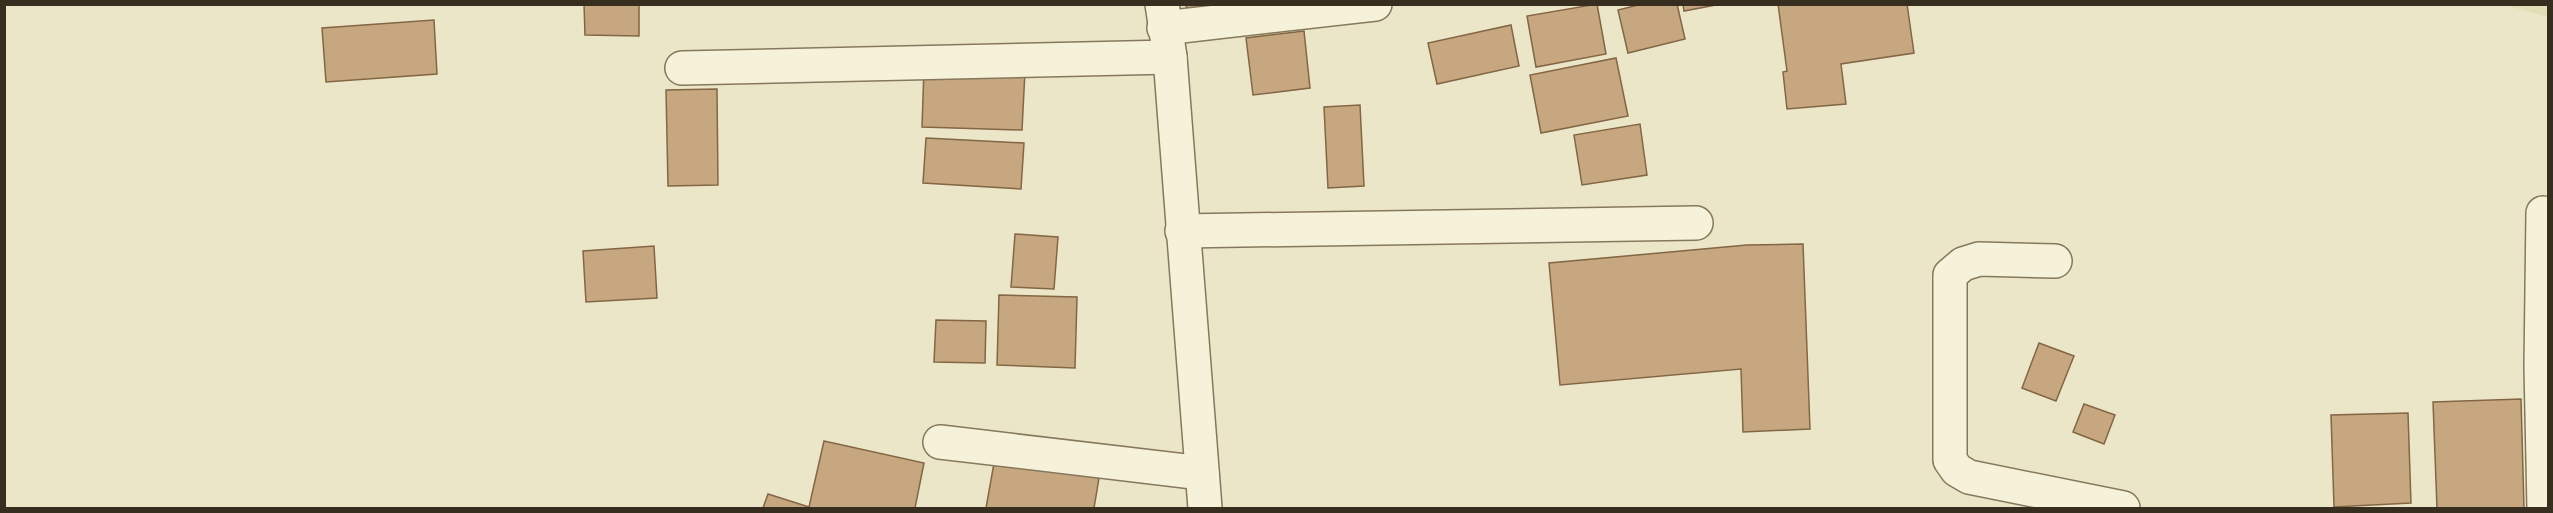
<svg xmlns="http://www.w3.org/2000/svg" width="2553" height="513" font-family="'Crimson Pro',serif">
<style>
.farmland{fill:#e0dfb5}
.building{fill:#c7a77f;stroke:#836645;stroke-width:1.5}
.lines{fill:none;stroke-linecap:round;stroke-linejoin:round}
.minor-casing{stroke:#86785d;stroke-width:36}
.minor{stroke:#f6f2da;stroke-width:33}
</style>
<rect width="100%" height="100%" fill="#ebe6c7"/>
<path class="farmland" d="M 2505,5 L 2548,5 L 2548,17 Z"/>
<g class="building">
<path d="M 584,4 L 639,4 L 639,36 L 585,35 Z"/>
<path d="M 1186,4 L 1234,4 L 1187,12 Z"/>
<path d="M 1597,4 L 1606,54 L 1536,67 L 1527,16 Z"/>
<path d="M 1642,4 L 1677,4 L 1685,39 L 1628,53 L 1618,10 Z"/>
<path d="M 1683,4 L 1721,4 L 1684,11 Z"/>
<path d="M 1778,4 L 1907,4 L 1914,53 L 1841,64 L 1846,104 L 1787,109 L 1783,72 L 1787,71 Z"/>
<path d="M 434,20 L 437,74 L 326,82 L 322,28 Z"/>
<path d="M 1511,25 L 1519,66 L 1437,84 L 1428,43 Z"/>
<path d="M 1304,31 L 1310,88 L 1253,95 L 1246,38 Z"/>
<path d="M 1616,58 L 1628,116 L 1541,133 L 1530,75 Z"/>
<path d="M 924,68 L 1025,71 L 1022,130 L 922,127 Z"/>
<path d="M 717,89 L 718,185 L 668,186 L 666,90 Z"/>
<path d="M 1360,105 L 1364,186 L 1328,188 L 1324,107 Z"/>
<path d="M 1640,124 L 1647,175 L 1582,185 L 1574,135 Z"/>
<path d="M 926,138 L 1024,143 L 1021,189 L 923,183 Z"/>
<path d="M 1015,234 L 1058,237 L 1054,289 L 1011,287 Z"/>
<path d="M 1803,244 L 1810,429 L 1743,432 L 1741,369 L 1560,385 L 1549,263 L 1747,245 Z"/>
<path d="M 654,246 L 657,298 L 586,302 L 583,251 Z"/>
<path d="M 999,295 L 1077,297 L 1075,368 L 997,365 Z"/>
<path d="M 936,320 L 986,321 L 985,363 L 934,362 Z"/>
<path d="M 2039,343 L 2074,356 L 2056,401 L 2022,388 Z"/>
<path d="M 2521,399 L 2524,508 L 2437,508 L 2433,402 Z"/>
<path d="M 2084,404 L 2115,415 L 2104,444 L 2073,432 Z"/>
<path d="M 2408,413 L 2411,503 L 2334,507 L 2331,415 Z"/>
<path d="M 824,441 L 924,463 L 915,508 L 763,508 L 768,494 L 809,507 Z"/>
<path d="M 994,463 L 1099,478 L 1094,508 L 986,508 Z"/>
</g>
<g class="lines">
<defs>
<g id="minor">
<path d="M 1162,4 L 1170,57 L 1205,508"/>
<path d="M 1164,28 L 1375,4"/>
<path d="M 682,68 L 1170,57"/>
<path d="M 2543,213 L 2541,367 L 2544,508"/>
<path d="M 1182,231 L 1696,223"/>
<path d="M 2055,261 L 1979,259 L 1963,264 L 1950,275 L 1950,460 L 1957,470 L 1969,477 L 2123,508"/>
<path d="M 940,442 L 1202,473"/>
</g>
</defs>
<use href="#minor" class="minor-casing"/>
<use href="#minor" class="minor"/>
</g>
<rect width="2553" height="513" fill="none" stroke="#372e20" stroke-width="12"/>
</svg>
